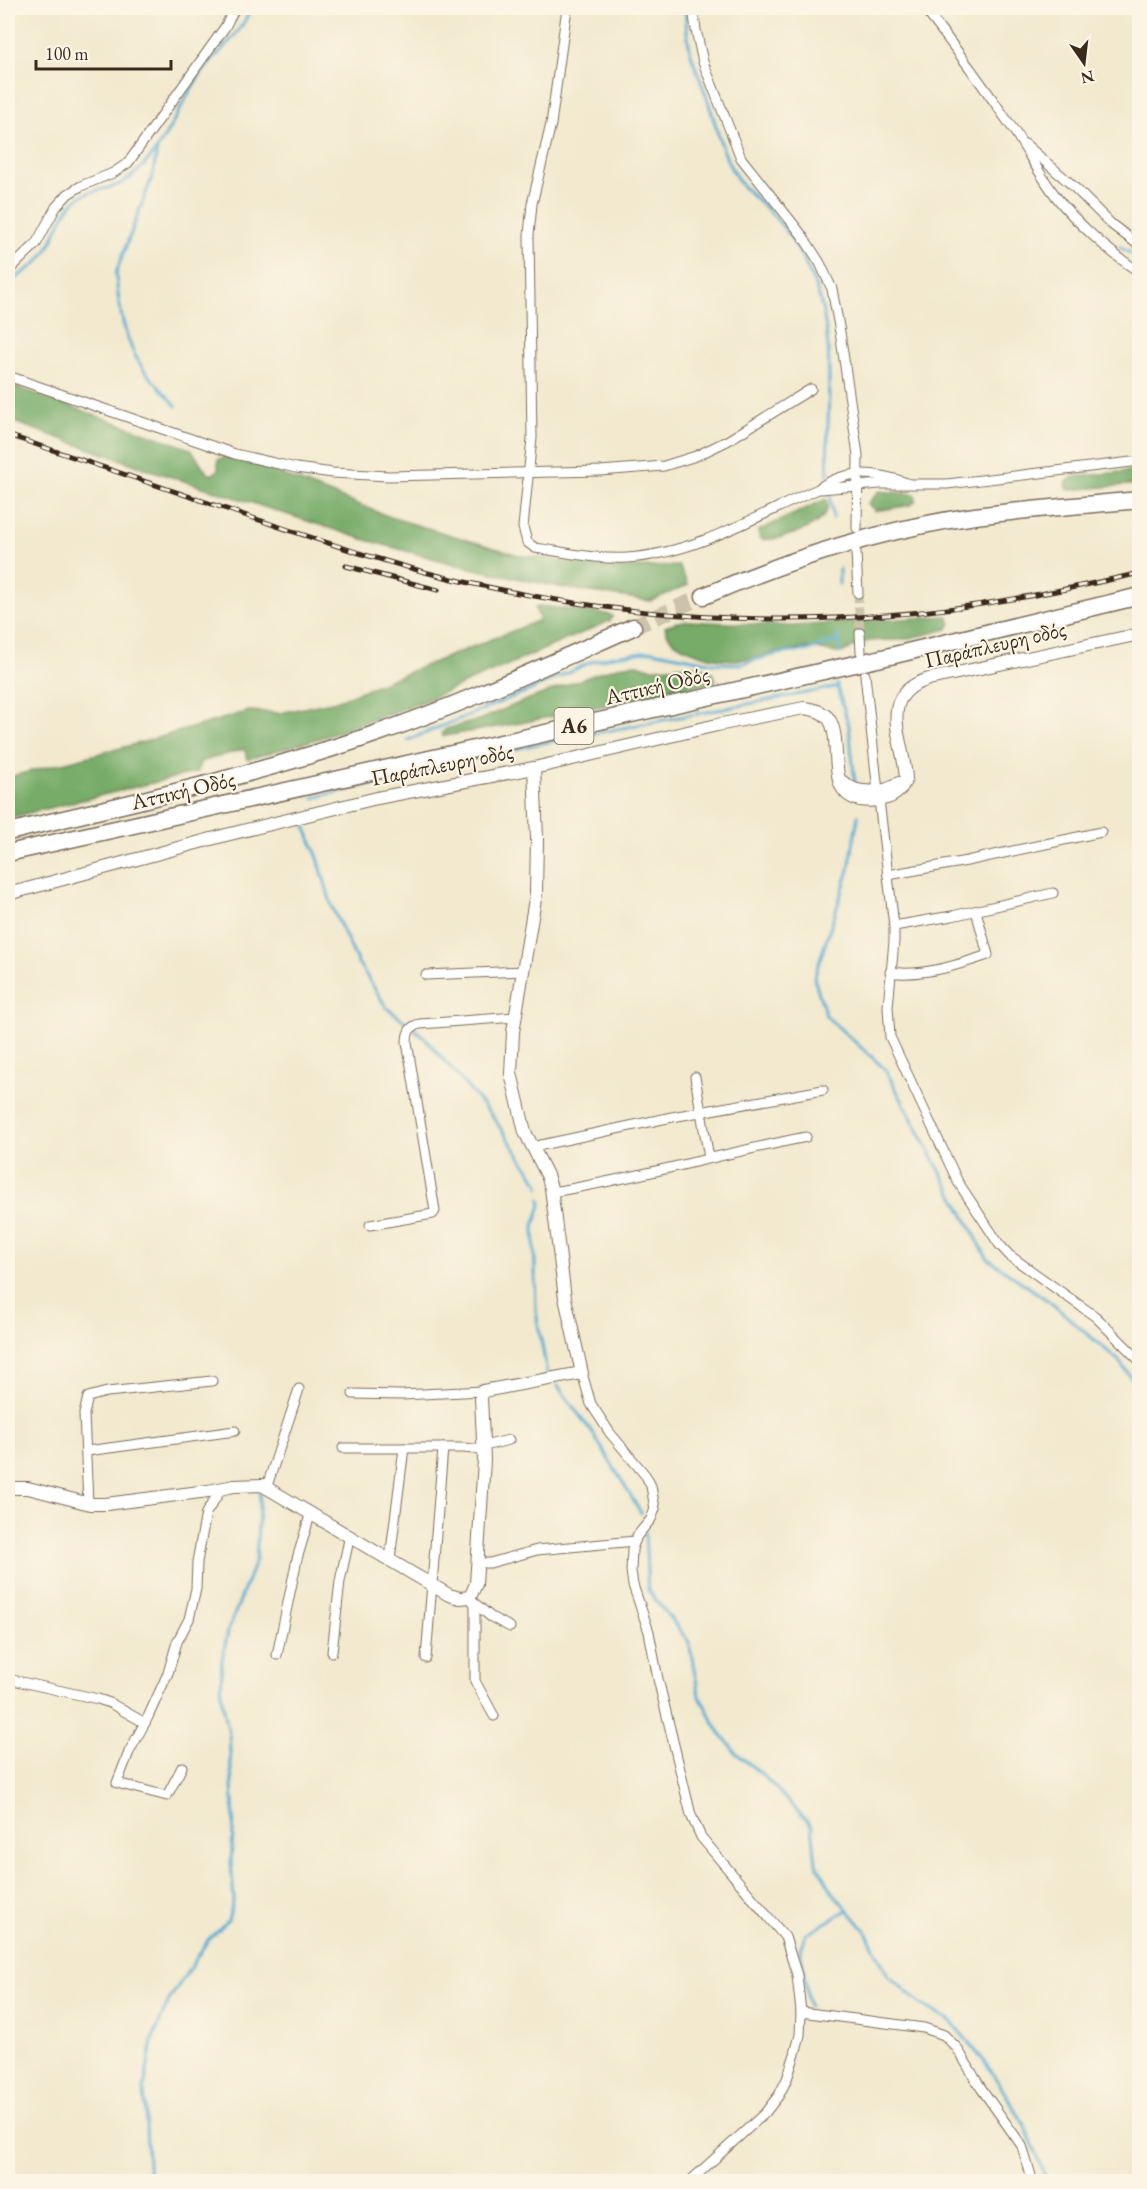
<svg xmlns="http://www.w3.org/2000/svg" width="1147" height="2189" font-family="'EB Garamond',serif">
<style>
.forest{fill:#76ab67;stroke:#586a42;stroke-width:1.5}
.lines{fill:none;stroke-linecap:round;stroke-linejoin:round}
.stream{stroke:#57abd3;stroke-width:3}
.minor-tunnel{stroke:#cdc3ab;stroke-width:9;stroke-dasharray:9 4.5;stroke-linecap:butt}
.motorway-tunnel{stroke:#cdc3ab;stroke-width:16;stroke-dasharray:16 8;stroke-linecap:butt}
.minor-casing{stroke:#7b6d5c;stroke-width:11}
.tertiary-casing{stroke:#7b6d5c;stroke-width:14}
.motorway-casing{stroke:#7b6d5c;stroke-width:19}
.minor{stroke:#fff;stroke-width:9}
.tertiary{stroke:#fff;stroke-width:12}
.motorway{stroke:#fff;stroke-width:16}
.rail-casing{stroke:#3b2a1e;stroke-width:5}
.rail{stroke:#fcf5e5;stroke-width:3;stroke-dasharray:9;stroke-linecap:butt}
.labels{text-anchor:middle;stroke-width:4.5;stroke-linejoin:round;paint-order:stroke}
.shield{fill:#fcf5e5;stroke:#75675a;stroke-width:1.5}
.shield-label{font-size:21px;font-weight:bold;fill:#3b2a1e}
.street-label{font-size:22px;fill:#3b2a1e;stroke:#fcf5e5}
</style>
<rect width="100%" height="100%" fill="#fcf5e5"/>
<filter id="ink" filterUnits="userSpaceOnUse"><feTurbulence type="fractalNoise" baseFrequency=".0167" numOctaves="2"/><feDisplacementMap in="SourceGraphic" scale="12" xChannelSelector="R" yChannelSelector="G"/><feConvolveMatrix kernelMatrix="1 2 1 2 8 2 1 2 1" color-interpolation-filters="sRGB"/></filter>
<filter id="wash" filterUnits="userSpaceOnUse"><feTurbulence type="fractalNoise" baseFrequency=".008" numOctaves="4" result="noise"/><feDisplacementMap in="SourceGraphic" scale="24" xChannelSelector="R" yChannelSelector="G"/><feGaussianBlur stdDeviation="1.35" result="paint"/><feColorMatrix in="noise" values="0 0 0 0 0 0 0 0 0 0 0 0 0 0 0 0 0 1.4 0 .05"/><feComposite in="paint" operator="in"/></filter>
<g filter="url(#wash)">
<rect width="100%" height="100%" fill="#f2e9ce"/>
<g class="forest">
<path d="M 8,384 L 191,449 L 208,474 L 214,474 L 218,469 L 218,459 L 226,457 L 262,467 L 393,518 L 522,556 L 544,557 L 580,565 L 609,568 L 679,566 L 688,585 L 650,601 L 559,587 L 465,567 L 366,540 L 141,467 L 8,420 Z"/>
<path d="M 1139,470 L 1139,484 L 1069,490 L 1066,486 L 1067,482 L 1073,477 Z"/>
<path d="M 879,491 L 915,494 L 916,500 L 911,505 L 875,511 L 868,504 Z"/>
<path d="M 826,499 C 839,523 777,543 760,539 L 758,531 Z"/>
<path d="M 540,606 L 607,614 L 613,616 L 610,621 L 417,704 L 327,736 L 248,759 L 244,749 L 200,762 L 198,772 L 8,818 L 8,777 L 140,743 L 249,711 L 280,713 L 336,701 L 540,620 L 535,608 Z"/>
<path d="M 948,616 L 951,624 L 947,629 C 931,633 914,638 897,640 C 887,641 876,639 865,642 C 856,644 849,651 840,653 C 833,654 819,648 808,648 C 758,652 739,672 687,649 C 677,645 667,638 665,627 L 677,622 L 689,621 L 792,626 Z"/>
<path d="M 638,664 C 643,666 648,668 653,668 C 671,669 707,657 716,679 L 715,682 L 521,723 L 450,735 L 443,736 L 442,733 L 446,729 L 476,721 L 519,703 L 601,672 L 624,665 Z"/>
</g>
<g class="lines">
<g class="stream">
<path d="M 685,8 C 686,24 687,41 692,57 C 697,73 704,88 709,104 C 718,131 723,160 741,184 C 749,194 761,202 770,212 C 789,231 805,261 815,285 C 838,342 825,416 828,475"/>
<path d="M 157,150 L 153,174 L 116,273 C 118,305 124,341 142,367 C 152,381 166,393 176,406"/>
<path d="M 1120,247 L 1140,259"/>
<path d="M 8,285 C 18,274 33,269 43,256 C 56,240 59,215 75,201 C 89,187 110,192 125,181 C 161,157 174,116 196,81 C 213,55 240,37 251,8"/>
<path d="M 830,493 L 833,518"/>
<path d="M 839,569 L 839,584"/>
<path d="M 838,635 L 840,652"/>
<path d="M 837,687 L 849,726 L 855,784"/>
<path d="M 408,740 L 535,688 L 591,662 L 613,656 L 652,651 L 714,663 L 740,664 L 778,654 L 810,650 L 839,640"/>
<path d="M 313,798 L 528,746 L 837,687 L 837,684"/>
<path d="M 858,816 L 849,870 L 814,978 L 826,1016 L 885,1069 L 987,1258 L 1050,1302 L 1118,1360 L 1140,1389"/>
<path d="M 305,826 L 318,858 L 332,907 L 357,961 L 387,1008 L 406,1022"/>
<path d="M 415,1030 L 424,1037 L 493,1117 L 539,1184 L 539,1188"/>
<path d="M 540,1199 L 541,1205 L 534,1226 L 536,1312 L 547,1373"/>
<path d="M 557,1385 L 594,1435 L 641,1513"/>
<path d="M 645,1532 L 648,1590 L 689,1642 L 699,1695 L 718,1730 L 736,1753 L 764,1776 L 812,1826 L 816,1863 L 834,1894 L 865,1930 L 888,1975 L 920,2004 L 951,2021 L 988,2066 L 1024,2124 L 1045,2174 L 1045,2182"/>
<path d="M 809,2006 L 800,1949 L 806,1934 L 847,1910"/>
<path d="M 149,2182 L 144,2089 L 152,2041 L 168,2002 L 208,1940 L 228,1920 L 234,1899 L 231,1862 L 234,1818 L 229,1734 L 221,1695 L 222,1660 L 228,1631 L 256,1559 L 260,1493"/>
</g>
</g>
</g>
<g filter="url(#ink)">
<g class="lines">
<path class="minor-tunnel" d="M 858,593 L 860,633"/>
<path class="motorway-tunnel" d="M 633,627 L 704,596"/>
<defs>
<g id="minor">
<path d="M 567,8 L 551,124 L 532,204 L 529,235 L 532,438 L 523,527 L 527,542 L 535,548 C 566,552 597,560 627,558 C 695,554 758,515 818,489 C 846,468 876,472 907,483"/>
<path d="M 693,8 L 696,30 L 703,62 L 741,158 L 802,235 L 820,263 L 832,289 L 840,332 L 858,455 L 857,528"/>
<path d="M 924,8 C 954,46 983,85 1011,126 C 1025,147 1037,170 1052,191 C 1070,217 1113,256 1140,272"/>
<path d="M 1025,144 L 1071,184 L 1111,224 L 1140,246"/>
<path d="M 8,271 L 36,244 L 56,207 L 68,194 L 81,186 L 113,173 L 128,163 L 225,27 L 235,8"/>
<path d="M 8,376 L 235,454 L 296,468 L 333,473 L 388,476 L 600,471 L 664,466 L 696,456 L 727,441 L 811,389"/>
<path d="M 821,489 L 880,484 L 947,484 L 1140,461"/>
<path d="M 856,552 L 858,593"/>
<path d="M 860,633 L 861,652"/>
<path d="M 865,675 L 878,791"/>
<path d="M 879,800 L 894,926 L 894,941 L 888,1007 L 890,1037 L 958,1182 L 999,1244 L 1009,1255 L 1096,1317 L 1140,1361"/>
<path d="M 888,875 L 967,861 L 1101,832"/>
<path d="M 894,926 L 952,916 L 1053,893"/>
<path d="M 890,972 C 921,977 958,965 988,955 L 976,911"/>
<path d="M 426,975 L 524,971"/>
<path d="M 695,1077 L 709,1158"/>
<path d="M 532,1147 L 672,1117 L 823,1090"/>
<path d="M 552,1192 C 638,1178 721,1154 806,1137"/>
<path d="M 370,1225 L 433,1214 L 435,1211 L 407,1042 C 407,1032 410,1026 420,1024 L 516,1017"/>
<path d="M 582,1373 L 591,1404 L 610,1433 L 646,1476 L 651,1486 L 655,1509 L 651,1519 L 637,1536 L 632,1549 L 631,1571 L 633,1585 L 649,1632 L 658,1679 L 691,1815 L 701,1837 L 785,1937 L 797,1975 L 801,2012 L 800,2035 L 795,2054 L 787,2079 L 779,2095 L 765,2113 L 689,2182"/>
<path d="M 353,1394 L 402,1395 L 483,1391"/>
<path d="M 484,1446 L 509,1440"/>
<path d="M 343,1448 L 463,1448 L 484,1450"/>
<path d="M 87,1451 L 235,1431"/>
<path d="M 267,1486 L 299,1389"/>
<path d="M 88,1503 L 84,1414 L 88,1397 L 107,1392 L 212,1381"/>
<path d="M 390,1559 L 404,1448"/>
<path d="M 477,1563 L 490,1563 L 537,1550 L 635,1541"/>
<path d="M 473,1602 L 491,1617 L 510,1627"/>
<path d="M 475,1606 L 475,1681 L 494,1716"/>
<path d="M 332,1652 L 340,1581 L 350,1535"/>
<path d="M 277,1655 L 297,1559 L 311,1512"/>
<path d="M 426,1658 L 443,1448"/>
<path d="M 8,1679 L 98,1699 L 110,1703 L 145,1723"/>
<path d="M 182,1767 L 167,1796 L 117,1783 L 129,1752 L 148,1717 L 168,1673 L 177,1642 L 189,1619 L 196,1589 L 197,1562 L 206,1513 L 222,1488"/>
<path d="M 801,2012 L 924,2028 L 944,2035 L 957,2048 L 981,2088 L 1022,2146 L 1033,2182"/>
</g>
<g id="tertiary">
<path d="M 843,782 C 856,795 885,794 899,783"/>
<path d="M 8,894 L 226,835 L 377,798 L 534,768 L 717,725 L 804,708 C 813,709 823,711 829,719 C 844,742 824,793 860,800 C 868,801 876,801 883,799 C 896,796 901,790 906,779 C 904,739 875,695 929,679 L 1140,634"/>
<path d="M 8,1488 L 28,1488 L 90,1504 L 106,1504 L 208,1491 L 234,1486 L 262,1485 L 449,1595 L 460,1598 L 470,1597 L 476,1584 L 484,1460 L 481,1398 L 483,1391 L 582,1373 L 565,1298 L 551,1188 L 547,1175 L 525,1132 L 511,1073 L 513,1032 L 536,893 L 537,838 L 534,768"/>
</g>
<g id="motorway">
<path d="M 704,596 C 790,559 882,529 975,516 C 1030,509 1085,505 1140,500"/>
<path d="M 8,832 C 130,803 253,776 372,735 C 461,705 547,665 633,627"/>
<path d="M 8,853 L 882,658 L 1140,596"/>
</g>
</defs>
<use href="#minor" class="minor-casing"/>
<use href="#tertiary" class="tertiary-casing"/>
<use href="#motorway" class="motorway-casing"/>
<use href="#minor" class="minor"/>
<use href="#tertiary" class="tertiary"/>
<use href="#motorway" class="motorway"/>
<defs>
<g id="rail">
<path d="M 8,435 C 90,463 173,491 256,519 C 328,543 400,568 474,584 C 610,614 748,626 886,615 C 972,609 1056,592 1140,573"/>
<path d="M 346,566 L 438,590"/>
</g>
</defs>
<use href="#rail" class="rail-casing"/>
<use href="#rail" class="rail"/>
</g>
</g>
<g class="labels">
<rect class="shield" x="554.5" y="708" width="39" height="36" rx="4.5"/>
<g class="shield-label">
<text x="574" y="733">Α6</text>
</g>
<g class="street-label">
<text transform="translate(995 644) rotate(-13)" y="8">Παράπλευρη οδός</text>
<text transform="translate(657 685) rotate(-13)" y="8">Αττική Οδός</text>
<text transform="translate(442 764) rotate(-11)" y="8">Παράπλευρη οδός</text>
<text transform="translate(183 790) rotate(-13)" y="8">Αττική Οδός</text>
</g>
</g>
<rect width="1147" height="2189" fill="none" stroke="#fcf5e5" stroke-width="30"/>
<g transform="translate(1084 63) rotate(166)" stroke="#fcf5e5" stroke-width="4.5" paint-order="stroke">
<path d="M0-4.5L10 22L0 15L-10 22Z" fill="#3b2a1e"/>
<text y="-9" font-size="16" font-weight="bold" text-anchor="middle" fill="#3b2a1e">N</text>
</g>
<path d="M36 60v9h135v-9" fill="none" stroke="#3b2a1e" stroke-width="3"/>
<text x="45" y="60" font-size="18" fill="#3b2a1e" stroke="#fcf5e5" stroke-width="4.5" paint-order="stroke">100 m</text>
</svg>
